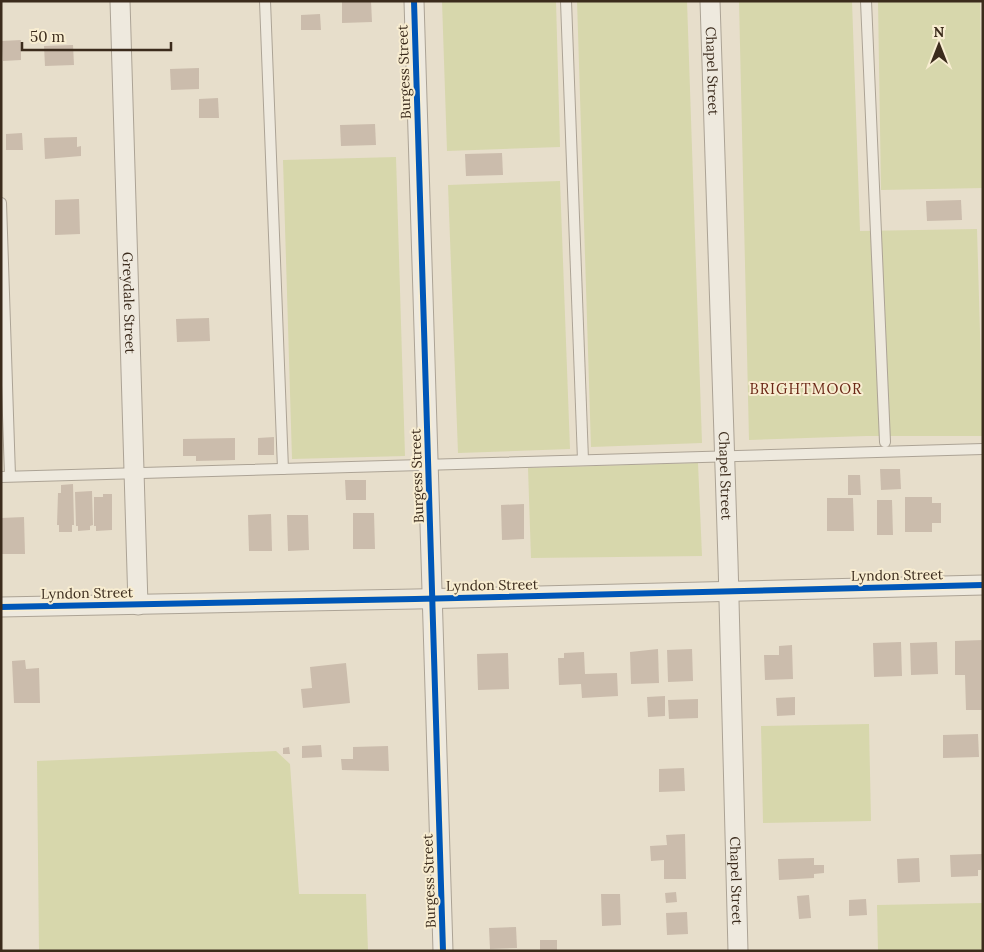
<svg xmlns="http://www.w3.org/2000/svg" width="984" height="952" font-family="Lora,serif">
<style>
.green{fill:#d7d7ac}
.building{fill:#cbbcac}
.lines{fill:none;stroke-linecap:round;stroke-linejoin:round}
.lane-casing{stroke:#aca395;stroke-width:12}
.street-casing{stroke:#aca395;stroke-width:21}
.lane{stroke:#eee9de;stroke-width:10}
.street{stroke:#eee9de;stroke-width:19}
.cycleway-casing{stroke:#f8edd1;stroke-width:9}
.cycleway{stroke:#0057b8;stroke-width:6}
.labels{text-anchor:middle;stroke-width:4;stroke-linejoin:round;paint-order:stroke}
.street-label{font-size:14px;fill:#3b2b1c;stroke:#f8edd1}
.neighbourhood-label{font-size:15px;letter-spacing:1px;fill:#6b2817;stroke:#f8edd1}
</style>
<rect width="100%" height="100%" fill="#e7decb"/>
<g class="green">
<path d="M 442,1 L 556,1 L 560,147 L 447,151 Z"/>
<path d="M 577,1 L 687,1 L 702,443 L 591,447 Z"/>
<path d="M 739,1 L 852,1 L 860,231 L 977,229 L 983,436 L 866,436 L 749,440 Z"/>
<path d="M 878,1 L 980,1 L 983,188 L 881,190 Z"/>
<path d="M 396,157 L 405,456 L 292,459 L 283,160 Z"/>
<path d="M 560,181 L 570,449 L 458,453 L 448,185 Z"/>
<path d="M 698,463 L 702,556 L 531,558 L 528,468 Z"/>
<path d="M 869,724 L 871,821 L 763,823 L 761,726 Z"/>
<path d="M 276,751 L 290,764 L 299,894 L 366,894 L 368,951 L 39,951 L 37,761 Z"/>
<path d="M 983,903 L 983,951 L 878,951 L 877,905 Z"/>
</g>
<g class="building">
<path d="M 342,1 L 371,1 L 372,22 L 342,23 Z"/>
<path d="M 320,14 L 321,30 L 301,30 L 301,15 Z"/>
<path d="M 21,40 L 21,60 L 3,61 L 2,41 Z"/>
<path d="M 73,45 L 74,65 L 45,66 L 44,46 Z"/>
<path d="M 199,68 L 199,89 L 171,90 L 170,69 Z"/>
<path d="M 218,98 L 219,118 L 199,118 L 199,99 Z"/>
<path d="M 375,124 L 376,145 L 341,146 L 340,125 Z"/>
<path d="M 22,133 L 23,150 L 6,150 L 6,134 Z"/>
<path d="M 77,137 L 77,147 L 81,146 L 81,156 L 45,159 L 44,138 Z"/>
<path d="M 502,153 L 503,175 L 466,176 L 465,154 Z"/>
<path d="M 79,199 L 80,234 L 55,235 L 55,200 Z"/>
<path d="M 961,200 L 962,220 L 927,221 L 926,201 Z"/>
<path d="M 209,318 L 210,341 L 177,342 L 176,319 Z"/>
<path d="M 274,437 L 274,455 L 258,455 L 258,438 Z"/>
<path d="M 235,438 L 235,460 L 196,461 L 196,456 L 183,456 L 183,439 Z"/>
<path d="M 880,469 L 900,469 L 901,489 L 881,490 Z"/>
<path d="M 848,475 L 860,475 L 861,495 L 848,495 Z"/>
<path d="M 345,480 L 366,480 L 366,500 L 346,500 Z"/>
<path d="M 73,484 L 74,525 L 72,525 L 72,532 L 59,532 L 59,525 L 57,525 L 58,493 L 61,493 L 61,485 Z"/>
<path d="M 92,491 L 93,525 L 90,526 L 90,530 L 78,531 L 78,526 L 76,526 L 75,492 Z"/>
<path d="M 103,494 L 112,494 L 112,530 L 96,531 L 96,526 L 94,526 L 94,497 L 103,497 Z"/>
<path d="M 905,497 L 932,497 L 932,503 L 941,503 L 941,523 L 932,523 L 932,532 L 905,532 Z"/>
<path d="M 827,498 L 853,498 L 854,531 L 827,531 Z"/>
<path d="M 877,500 L 892,500 L 893,535 L 877,535 Z"/>
<path d="M 524,504 L 524,539 L 502,540 L 501,505 Z"/>
<path d="M 353,513 L 374,513 L 375,549 L 353,549 Z"/>
<path d="M 271,514 L 272,551 L 249,551 L 248,515 Z"/>
<path d="M 287,515 L 308,515 L 309,550 L 288,551 Z"/>
<path d="M 24,517 L 25,554 L 1,554 L 1,518 Z"/>
<path d="M 983,640 L 983,710 L 966,710 L 965,675 L 955,675 L 955,641 Z"/>
<path d="M 901,642 L 902,676 L 874,677 L 873,643 Z"/>
<path d="M 937,642 L 938,674 L 911,675 L 910,643 Z"/>
<path d="M 792,645 L 793,679 L 765,680 L 764,655 L 779,655 L 779,646 Z"/>
<path d="M 658,649 L 659,683 L 631,684 L 630,652 Z"/>
<path d="M 692,649 L 693,681 L 668,682 L 667,650 Z"/>
<path d="M 584,652 L 585,674 L 617,673 L 618,696 L 582,698 L 581,684 L 559,685 L 558,658 L 564,658 L 564,653 Z"/>
<path d="M 508,653 L 509,689 L 478,690 L 477,654 Z"/>
<path d="M 25,660 L 26,669 L 39,668 L 40,703 L 14,703 L 12,661 Z"/>
<path d="M 346,663 L 350,703 L 303,708 L 301,689 L 312,688 L 310,667 Z"/>
<path d="M 665,696 L 665,716 L 648,717 L 647,697 Z"/>
<path d="M 795,697 L 795,715 L 777,716 L 776,698 Z"/>
<path d="M 698,699 L 698,718 L 669,719 L 668,700 Z"/>
<path d="M 978,734 L 979,757 L 943,758 L 943,735 Z"/>
<path d="M 321,745 L 322,757 L 302,758 L 302,746 Z"/>
<path d="M 388,746 L 389,771 L 342,770 L 341,759 L 353,759 L 353,747 Z"/>
<path d="M 289,747 L 290,754 L 283,754 L 283,748 Z"/>
<path d="M 684,768 L 685,791 L 659,792 L 659,769 Z"/>
<path d="M 685,834 L 686,879 L 664,879 L 664,860 L 651,861 L 650,846 L 667,845 L 666,835 Z"/>
<path d="M 982,854 L 981,870 L 978,870 L 978,876 L 951,877 L 950,855 Z"/>
<path d="M 814,858 L 814,865 L 824,865 L 824,873 L 814,874 L 814,878 L 779,880 L 778,859 Z"/>
<path d="M 919,858 L 920,882 L 898,883 L 897,859 Z"/>
<path d="M 676,892 L 677,902 L 666,903 L 665,893 Z"/>
<path d="M 601,894 L 620,894 L 621,925 L 602,926 Z"/>
<path d="M 809,895 L 811,918 L 799,919 L 797,896 Z"/>
<path d="M 866,899 L 867,915 L 849,916 L 849,900 Z"/>
<path d="M 687,912 L 688,934 L 667,935 L 666,913 Z"/>
<path d="M 516,927 L 517,948 L 490,949 L 489,928 Z"/>
<rect x="540" y="940" width="17" height="11"/>
</g>
<g class="lines">
<defs>
<g id="lane">
<path d="M 265,1 L 283,469"/>
<path d="M 566,1 L 583,460"/>
<path d="M 866,1 L 885,442"/>
<path d="M 1,203 L 10,476"/>
<path d="M 1,477 L 983,449"/>
</g>
<g id="street">
<path id="s1" d="M 120,1 L 138,605"/>
<path d="M 414,1 L 443,951"/>
<path id="s2" d="M 710,1 L 728,561 L 738,951"/>
<path d="M 1,607 L 415,599 L 983,585"/>
</g>
</defs>
<use href="#lane" class="lane-casing"/>
<use href="#street" class="street-casing"/>
<use href="#lane" class="lane"/>
<use href="#street" class="street"/>
<defs>
<g id="cycleway">
<path d="M 414,1 L 443,951"/>
<path d="M 1,607 L 415,599 L 983,585"/>
</g>
</defs>
<use href="#cycleway" class="cycleway-casing"/>
<use href="#cycleway" class="cycleway"/>
</g>
<g class="labels">
<g class="street-label">
<text dy="5" stroke="none"><textPath href="#s2" startOffset="70">Chapel Street</textPath></text>
<text transform="translate(404 72) rotate(-92)" y="5">Burgess Street</text>
<text dy="5" stroke="none"><textPath href="#s1" startOffset="302">Greydale Street</textPath></text>
<text transform="translate(417 476) rotate(-92)" y="5">Burgess Street</text>
<text dy="5" stroke="none"><textPath href="#s2" startOffset="475">Chapel Street</textPath></text>
<text transform="translate(897 575) rotate(-1)" y="5">Lyndon Street</text>
<text transform="translate(492 585) rotate(-1)" y="5">Lyndon Street</text>
<text transform="translate(87 593) rotate(-1)" y="5">Lyndon Street</text>
<text transform="translate(429 881) rotate(-92)" y="5">Burgess Street</text>
<text dy="5" stroke="none"><textPath href="#s2" startOffset="880">Chapel Street</textPath></text>
</g>
<g class="neighbourhood-label">
<text x="806" y="394">BRIGHTMOOR</text>
</g>
</g>
<rect width="984" height="952" fill="none" stroke="#3b2b1c" stroke-width="5"/>
<g transform="translate(939 45)" stroke="#f8edd1" stroke-width="4" paint-order="stroke">
<path d="M0-4L9 19L0 12L-9 19Z" fill="#3b2b1c"/>
<text y="-8" font-size="14" font-weight="bold" text-anchor="middle" fill="#3b2b1c">N</text>
</g>
<path d="M22 42v8h149v-8" fill="none" stroke="#3b2b1c" stroke-width="2.5"/>
<text x="30" y="42" font-size="15" fill="#3b2b1c" stroke="#f8edd1" stroke-width="4" paint-order="stroke">50 m</text>
</svg>
